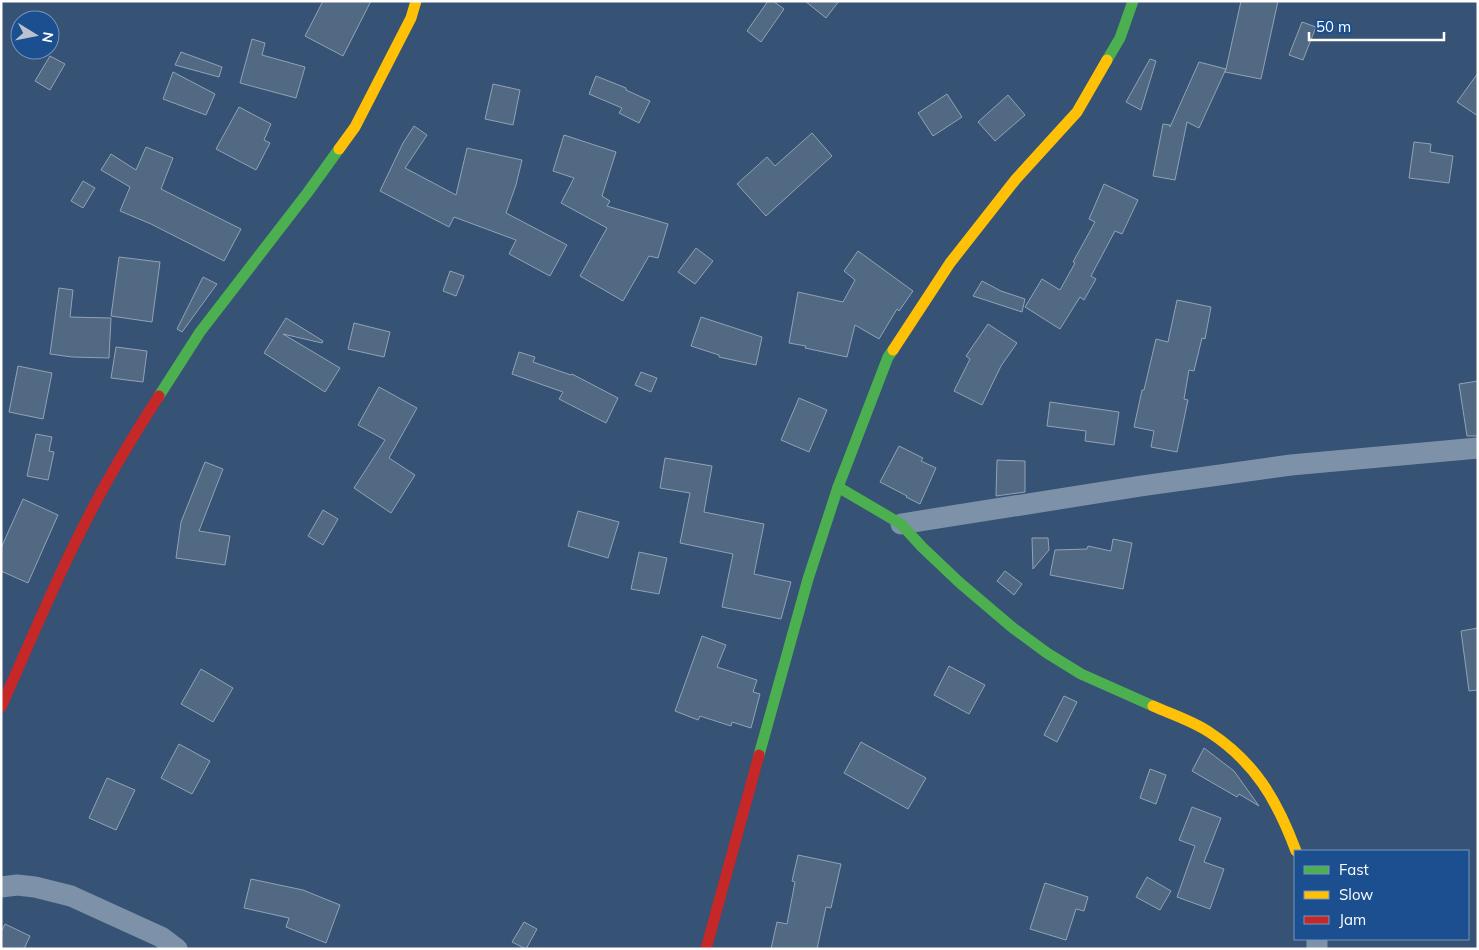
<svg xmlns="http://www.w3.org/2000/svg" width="1479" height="950" font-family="Mulish,sans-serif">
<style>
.building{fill:#526984;stroke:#92a2b6}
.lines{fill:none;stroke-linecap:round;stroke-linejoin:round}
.street{stroke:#7d92a8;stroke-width:21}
.fast{stroke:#4caf50;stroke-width:11}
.slow{stroke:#ffc107;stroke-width:11}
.jam{stroke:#c62828;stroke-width:11}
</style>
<rect width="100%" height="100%" fill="#365274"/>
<g class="building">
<path d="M 323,1 L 371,1 L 343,56 L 305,36 Z"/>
<path d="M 768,1 L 773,1 L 784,9 L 761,42 L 747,31 Z"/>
<path d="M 805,1 L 839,1 L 826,18 Z"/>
<path d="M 1241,1 L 1278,1 L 1261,79 L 1225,72 L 1226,69 L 1199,128 L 1187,122 L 1175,180 L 1153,176 L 1163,124 L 1170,125 L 1170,127 L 1199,62 L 1226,69 Z"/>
<path d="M 1302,22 L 1316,27 L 1303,60 L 1289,55 Z"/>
<path d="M 252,39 L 265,43 L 262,55 L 305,67 L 296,98 L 240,83 Z"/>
<path d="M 181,52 L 222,67 L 219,77 L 175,65 Z"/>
<path d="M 50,56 L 65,64 L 50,90 L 35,81 Z"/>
<path d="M 1150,59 L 1156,61 L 1141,110 L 1126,102 Z"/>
<path d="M 173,72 L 215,94 L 206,115 L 163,99 Z"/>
<path d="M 1478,73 L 1478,116 L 1457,102 Z"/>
<path d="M 596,76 L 626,88 L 626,90 L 650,101 L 639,123 L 619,113 L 622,108 L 589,94 Z"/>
<path d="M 493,84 L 520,90 L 513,125 L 485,119 Z"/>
<path d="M 947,94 L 962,117 L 933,136 L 918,113 Z"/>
<path d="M 1008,95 L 1025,115 L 995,141 L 978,122 Z"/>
<path d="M 239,107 L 271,124 L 264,140 L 270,143 L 256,170 L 216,149 Z"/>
<path d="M 414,126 L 427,135 L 405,168 L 456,195 L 467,148 L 522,160 L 516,185 L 506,213 L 567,245 L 550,276 L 509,254 L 516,240 L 454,217 L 449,227 L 380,191 L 403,143 Z"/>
<path d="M 812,133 L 832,156 L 766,216 L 737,184 L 767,157 L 775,166 Z"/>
<path d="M 564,135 L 616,152 L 602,196 L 610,201 L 607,206 L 668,224 L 658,258 L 649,256 L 623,301 L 580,276 L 607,228 L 561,203 L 574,178 L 553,171 Z"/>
<path d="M 1414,142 L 1431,144 L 1430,152 L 1453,156 L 1449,183 L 1409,178 Z"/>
<path d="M 146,147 L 173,158 L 161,189 L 241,229 L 224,261 L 151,224 L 120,211 L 130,187 L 101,170 L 111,154 L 136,170 Z"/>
<path d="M 83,181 L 95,188 L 83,208 L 71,201 Z"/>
<path d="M 1104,184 L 1138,200 L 1122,234 L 1115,231 L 1091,276 L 1096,279 L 1084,300 L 1080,297 L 1060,329 L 1025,307 L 1042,279 L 1060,290 L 1075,263 L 1073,262 L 1095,222 L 1089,219 Z"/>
<path d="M 696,248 L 713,261 L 695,284 L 678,272 Z"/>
<path d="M 858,251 L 913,291 L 899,311 L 897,309 L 879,339 L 855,325 L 847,357 L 805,348 L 806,346 L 789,343 L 798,292 L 843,302 L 855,280 L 844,271 Z"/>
<path d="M 119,257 L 160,262 L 152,322 L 111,316 Z"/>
<path d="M 450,271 L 464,276 L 456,296 L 443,291 Z"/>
<path d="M 203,277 L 217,284 L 182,332 L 177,329 Z"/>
<path d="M 982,281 L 1001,291 L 1025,299 L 1022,312 L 973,296 Z"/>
<path d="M 59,288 L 73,290 L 70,317 L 111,318 L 109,358 L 72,357 L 50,354 Z"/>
<path d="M 1177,300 L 1211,307 L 1205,339 L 1202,338 L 1194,371 L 1189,370 L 1184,399 L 1188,400 L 1177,452 L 1151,447 L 1154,431 L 1134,427 L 1142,390 L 1144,390 L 1156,339 L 1168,342 Z"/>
<path d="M 701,317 L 762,337 L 756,365 L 719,357 L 719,355 L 691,346 Z"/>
<path d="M 286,318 L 323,341 L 322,343 L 283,334 L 340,368 L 325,392 L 264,353 Z"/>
<path d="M 354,323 L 390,332 L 384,357 L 348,349 Z"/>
<path d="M 988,324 L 1017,343 L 1001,366 L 982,405 L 954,391 L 970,359 L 966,356 Z"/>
<path d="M 116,347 L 147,351 L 143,382 L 111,378 Z"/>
<path d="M 519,352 L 535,357 L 533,362 L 571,375 L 572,374 L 618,398 L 606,423 L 559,399 L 563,392 L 512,374 Z"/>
<path d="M 18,366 L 52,373 L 43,419 L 9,412 Z"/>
<path d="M 641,372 L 657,378 L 651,392 L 635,385 Z"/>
<path d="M 1478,381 L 1478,436 L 1467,436 L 1459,384 Z"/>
<path d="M 379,387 L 417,408 L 389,458 L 415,475 L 391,513 L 354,488 L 385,440 L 358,425 Z"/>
<path d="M 799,398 L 827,410 L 809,452 L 781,440 Z"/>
<path d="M 1050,402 L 1119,412 L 1114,445 L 1085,441 L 1086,431 L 1047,426 Z"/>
<path d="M 36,434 L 52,437 L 49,451 L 54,452 L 48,480 L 27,476 Z"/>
<path d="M 899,446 L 923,458 L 921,461 L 936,468 L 920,504 L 906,497 L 907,496 L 880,482 Z"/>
<path d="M 665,458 L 712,466 L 704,512 L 764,524 L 754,574 L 791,582 L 781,619 L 722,607 L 733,554 L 680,543 L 690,493 L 660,488 Z"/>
<path d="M 997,460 L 1025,461 L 1025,492 L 996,496 Z"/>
<path d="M 205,462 L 223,469 L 199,531 L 230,536 L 225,565 L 176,558 L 181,522 Z"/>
<path d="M 23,499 L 58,515 L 28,583 L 1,571 L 1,548 Z"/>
<path d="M 323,510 L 338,519 L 323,545 L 308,536 Z"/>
<path d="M 578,511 L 619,522 L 608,558 L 568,546 Z"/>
<path d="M 1032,538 L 1048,538 L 1049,550 L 1033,569 Z"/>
<path d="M 1113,539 L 1132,543 L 1123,589 L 1050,575 L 1055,550 L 1087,549 L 1088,546 L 1111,551 Z"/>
<path d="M 639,552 L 667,558 L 659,594 L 631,589 Z"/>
<path d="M 1005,571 L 1022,584 L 1014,595 L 997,581 Z"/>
<path d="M 1478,628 L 1478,690 L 1469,691 L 1461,631 Z"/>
<path d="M 702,636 L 726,645 L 717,667 L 757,680 L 753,692 L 760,694 L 751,728 L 732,722 L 731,726 L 700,716 L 698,720 L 675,711 Z"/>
<path d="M 949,666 L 985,685 L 969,714 L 934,695 Z"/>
<path d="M 201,669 L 233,688 L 213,722 L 181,704 Z"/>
<path d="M 1064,696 L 1077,702 L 1057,742 L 1044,735 Z"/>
<path d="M 861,742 L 926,778 L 908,809 L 844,773 Z"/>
<path d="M 179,744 L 210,761 L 192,794 L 161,778 Z"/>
<path d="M 1204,748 L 1234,771 L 1259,806 L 1239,794 L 1237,797 L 1192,771 Z"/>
<path d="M 1150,769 L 1166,775 L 1156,804 L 1140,798 Z"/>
<path d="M 107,778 L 135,790 L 116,830 L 89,818 Z"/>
<path d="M 1192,807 L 1221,818 L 1204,862 L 1224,869 L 1210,909 L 1177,897 L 1195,846 L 1179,840 Z"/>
<path d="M 798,855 L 841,864 L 831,908 L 826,907 L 817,949 L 771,949 L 777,922 L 787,924 L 795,882 L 792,881 Z"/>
<path d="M 1147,877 L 1171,891 L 1160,910 L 1136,897 Z"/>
<path d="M 251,879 L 303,890 L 340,905 L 326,943 L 286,927 L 289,918 L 244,908 Z"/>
<path d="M 1045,883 L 1088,897 L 1084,911 L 1076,909 L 1066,940 L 1030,929 Z"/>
<path d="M 524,922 L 537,929 L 526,949 L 512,942 Z"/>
<path d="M 5,924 L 30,936 L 24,949 L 1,949 L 1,932 Z"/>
</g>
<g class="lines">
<g class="street">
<path d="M 901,524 L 1141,486 L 1291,465 L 1478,448"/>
<path d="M 1,887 L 17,885 L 35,887 L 71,896 L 161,937 L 177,949"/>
<path d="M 1317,949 L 1317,939"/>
</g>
<g class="fast">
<path d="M 1107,60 L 1120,38 L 1133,1"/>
<path d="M 159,396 L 200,332 L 308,192 L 339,149"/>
<path d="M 838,487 L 901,524 L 922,547 L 960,583 L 1013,628 L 1047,653 L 1081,674 L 1153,706"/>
<path d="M 759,755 L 808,579 L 838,487 L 888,357 L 893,350"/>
</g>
<g class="slow">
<path d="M 339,149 L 355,127 L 411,18 L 416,1"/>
<path d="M 893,350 L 950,263 L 1016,179 L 1077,112 L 1107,60"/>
<path d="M 1153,706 C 1171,714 1193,721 1209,732 C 1255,762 1277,800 1296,851"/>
</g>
<g class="jam">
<path d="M 1,707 C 32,638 61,567 97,500 C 116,464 137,430 159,396"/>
<path d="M 706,949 L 759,755"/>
</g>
</g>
<rect width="1479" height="950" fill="none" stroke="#ffffff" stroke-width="5"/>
<rect x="1294" y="850" width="175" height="90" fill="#1b4f8f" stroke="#7695bc"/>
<rect x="1304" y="866" width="25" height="8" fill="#4caf50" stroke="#7695bc"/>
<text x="1339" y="875" font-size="15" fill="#ffffff">Fast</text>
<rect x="1304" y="891" width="25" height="8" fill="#ffc107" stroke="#7695bc"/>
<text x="1339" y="900" font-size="15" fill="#ffffff">Slow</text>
<rect x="1304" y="916" width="25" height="8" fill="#c62828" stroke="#7695bc"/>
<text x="1339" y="925" font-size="15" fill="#ffffff">Jam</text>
<g transform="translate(35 35) rotate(100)"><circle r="24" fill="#1b4f8f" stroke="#7695bc"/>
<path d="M0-4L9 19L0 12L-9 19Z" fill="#b9c2ce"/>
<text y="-8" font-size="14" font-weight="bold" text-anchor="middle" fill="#ffffff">N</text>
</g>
<path d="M1309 32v8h135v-8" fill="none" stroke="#ffffff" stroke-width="2.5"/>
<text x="1316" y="32" font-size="15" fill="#ffffff" stroke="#1b4f8f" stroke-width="4" paint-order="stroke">50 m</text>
</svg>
